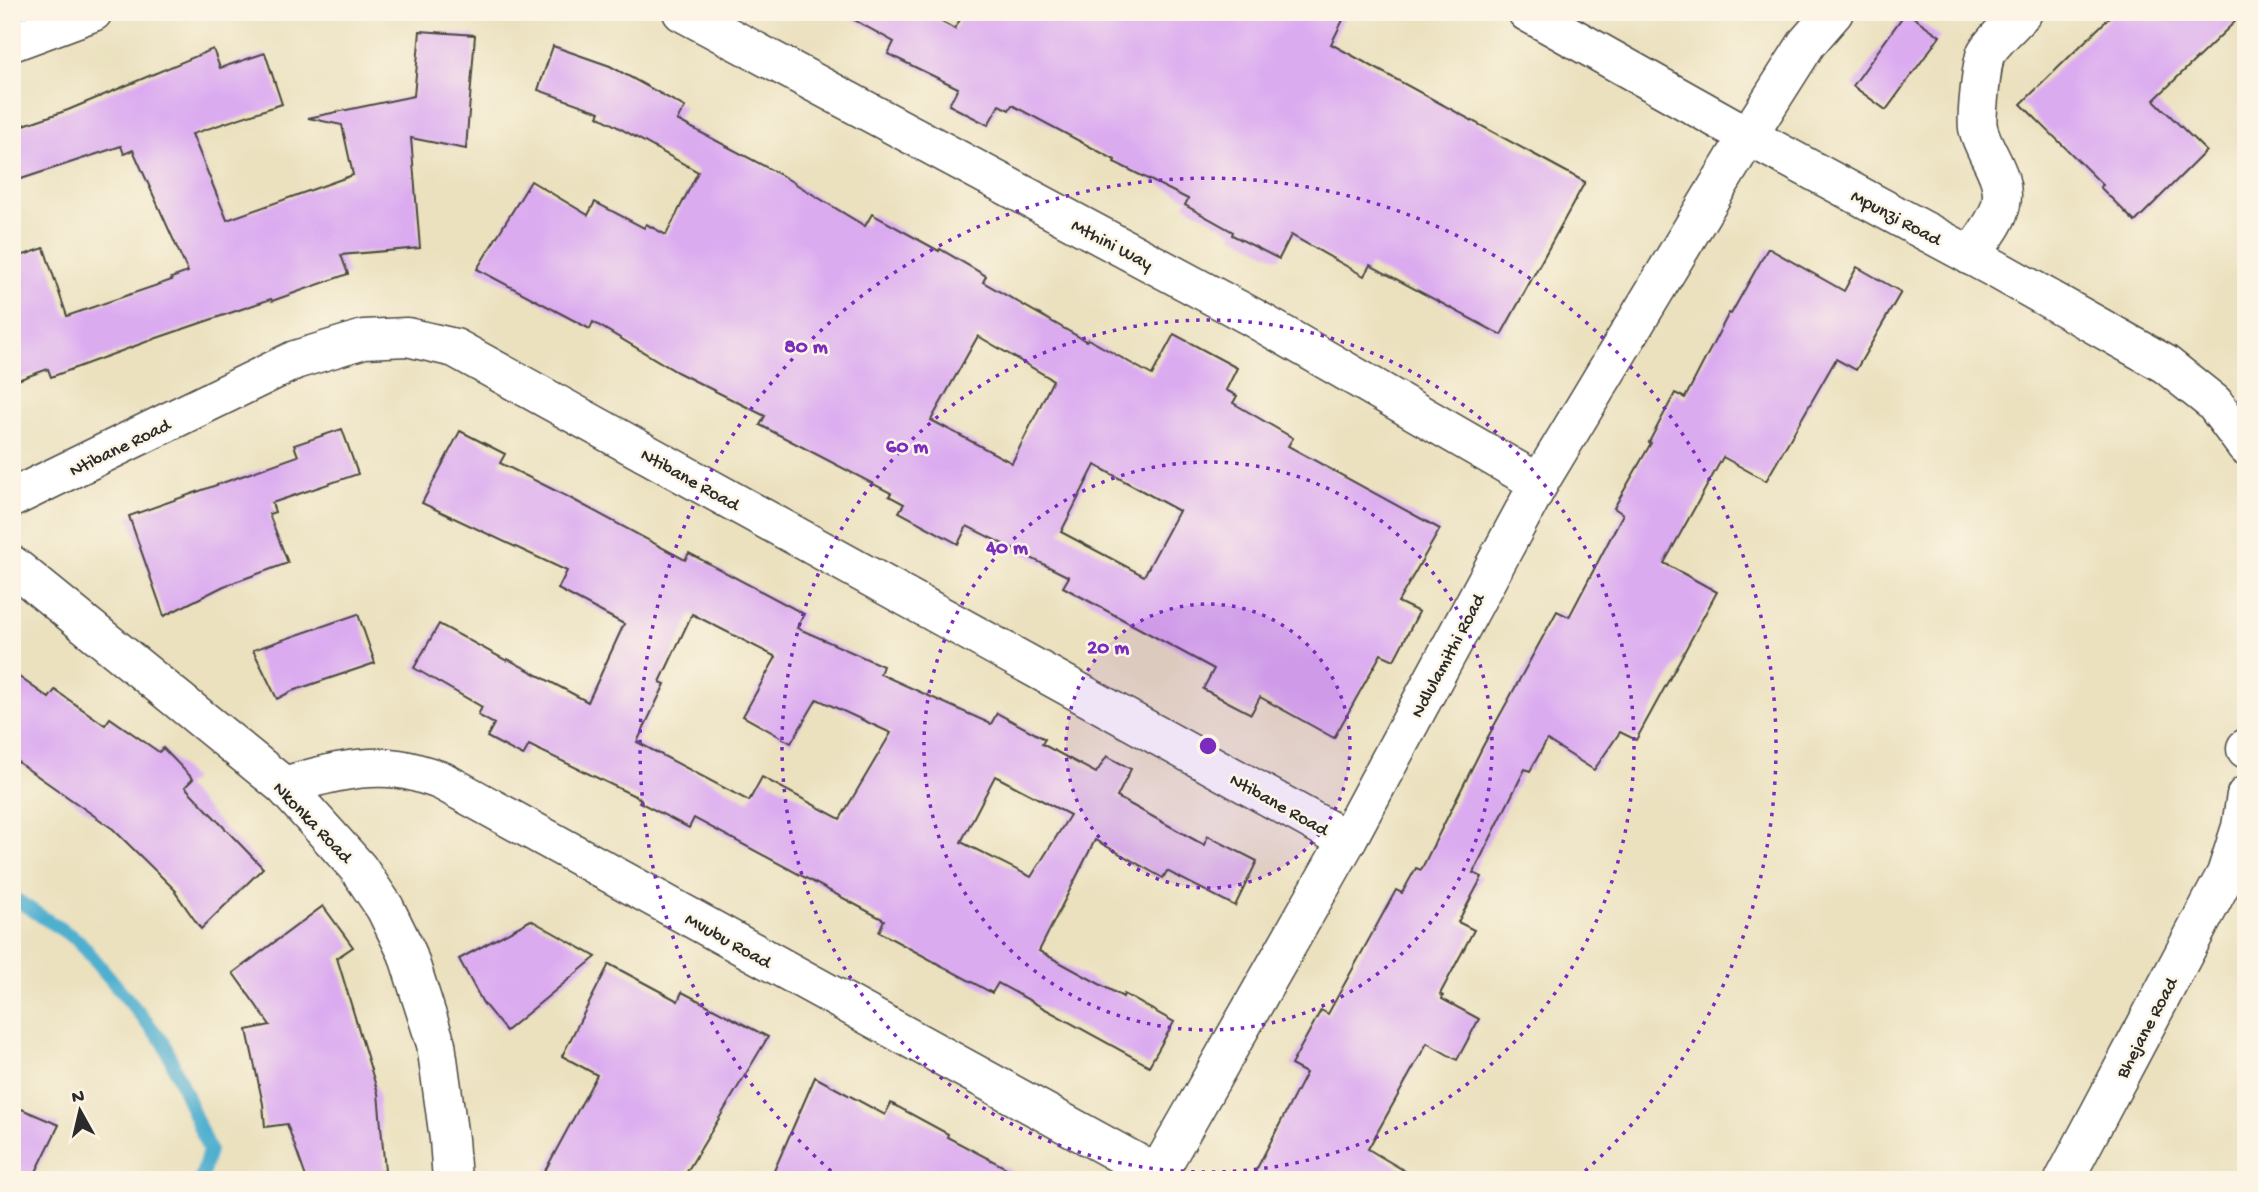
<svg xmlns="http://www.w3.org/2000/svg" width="2258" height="1192" font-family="'Gochi Hand',sans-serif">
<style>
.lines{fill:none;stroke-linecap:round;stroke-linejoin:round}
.stream{stroke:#50afcf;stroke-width:14}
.building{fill:#dbabf0;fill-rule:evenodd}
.minor-casing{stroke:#484641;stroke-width:41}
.minor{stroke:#fff;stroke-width:38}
.ring{fill:none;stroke:#7b2cbf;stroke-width:3.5;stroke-dasharray:3.5 7}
.labels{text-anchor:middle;stroke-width:5;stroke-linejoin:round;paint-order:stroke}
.street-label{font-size:19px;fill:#2b2b2b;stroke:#fcf5e5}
.centre{fill:#7b2cbf;stroke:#fcf5e5;stroke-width:3.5}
.ring-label{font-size:21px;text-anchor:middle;font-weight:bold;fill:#7b2cbf;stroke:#fcf5e5;stroke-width:5;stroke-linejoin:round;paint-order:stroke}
</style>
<rect width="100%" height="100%" fill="#fcf5e5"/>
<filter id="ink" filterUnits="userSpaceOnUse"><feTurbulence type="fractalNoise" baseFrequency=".0143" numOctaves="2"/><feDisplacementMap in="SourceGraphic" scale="14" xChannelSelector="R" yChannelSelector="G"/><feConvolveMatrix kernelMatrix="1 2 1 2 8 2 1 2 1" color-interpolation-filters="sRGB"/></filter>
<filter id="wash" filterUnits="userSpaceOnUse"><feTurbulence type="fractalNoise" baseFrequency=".00686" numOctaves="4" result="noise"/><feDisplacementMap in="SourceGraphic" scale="28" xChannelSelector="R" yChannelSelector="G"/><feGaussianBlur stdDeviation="1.57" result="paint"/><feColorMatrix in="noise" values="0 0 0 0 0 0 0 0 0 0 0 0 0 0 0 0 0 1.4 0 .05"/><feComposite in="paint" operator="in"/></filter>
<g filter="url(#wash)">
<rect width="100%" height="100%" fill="#ebe1bf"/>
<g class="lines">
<path class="stream" d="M 12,897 L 79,941 L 164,1043 L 209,1150 L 201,1180"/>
</g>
<g id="blocks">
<g class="building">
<path d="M 840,12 L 922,12 L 955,29 L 964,12 L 1347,12 L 1331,44 L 1585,182 L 1501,335 L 1370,265 L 1364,276 L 1291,235 L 1279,259 L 1232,235 L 1233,232 L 1185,205 L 1188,199 L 1114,162 L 1115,160 L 1012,105 L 1009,110 L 999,105 L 988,125 L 949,105 L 958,88 L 888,54 L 894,42 Z"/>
<path d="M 1906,12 L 1940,36 L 1886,110 L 1853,86 Z"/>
<path d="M 2115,12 L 2245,12 L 2154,100 L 2206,151 L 2135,222 L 2100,187 L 2103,185 L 2021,104 Z"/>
<path d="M 420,31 L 475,35 L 466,149 L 411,138 L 420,248 L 341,255 L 348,274 L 272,301 L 271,299 L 154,339 L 51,377 L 48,369 L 12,382 L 12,259 L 44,248 L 67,316 L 172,280 L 171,278 L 188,272 L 133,150 L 124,154 L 121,146 L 12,182 L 12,129 L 68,110 L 213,49 L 220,68 L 265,53 L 282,104 L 192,134 L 227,220 L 353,175 L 342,125 L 308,118 L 414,96 Z"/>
<path d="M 553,46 L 610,66 L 685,107 L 677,120 L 781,175 L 865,226 L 872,214 L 939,251 L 940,249 L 986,276 L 983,282 L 1086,341 L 1088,339 L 1152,375 L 1174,334 L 1237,368 L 1226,390 L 1237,396 L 1233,403 L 1293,438 L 1288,446 L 1440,529 L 1398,602 L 1419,612 L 1394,660 L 1381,654 L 1334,738 L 1260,697 L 1251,714 L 1203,689 L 1214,669 L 1063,587 L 1069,577 L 967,526 L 958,544 L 899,512 L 904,504 L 889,496 L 891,493 L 760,425 L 765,416 L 677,372 L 593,322 L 590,329 L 477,269 L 531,181 L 588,215 L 595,202 L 644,228 L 646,224 L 666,235 L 698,172 L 598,116 L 600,112 L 538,90 ZM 978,336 L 1053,380 L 1012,463 L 931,420 ZM 1095,465 L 1179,511 L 1144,576 L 1061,532 Z"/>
<path d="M 1768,248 L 1844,291 L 1857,267 L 1901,292 L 1856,370 L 1836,359 L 1766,481 L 1723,457 L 1664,563 L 1717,592 L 1636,740 L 1620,732 L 1594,770 L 1547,740 L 1530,771 L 1525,769 L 1473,873 L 1482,877 L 1458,922 L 1474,930 L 1440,994 L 1443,996 L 1442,999 L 1479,1019 L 1457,1060 L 1427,1043 L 1368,1149 L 1420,1180 L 1251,1180 L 1306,1073 L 1291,1065 L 1321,1010 L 1328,1014 L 1396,890 L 1402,893 L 1416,868 L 1421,870 L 1483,746 L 1557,611 L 1569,617 L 1623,514 L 1614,508 L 1651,443 L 1649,442 L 1675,393 L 1685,398 L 1729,313 L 1731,314 Z"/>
<path d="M 342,429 L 358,474 L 272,503 L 275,512 L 269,514 L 288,563 L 224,586 L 164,616 L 129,516 L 298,456 L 294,445 Z"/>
<path d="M 460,431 L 505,454 L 500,463 L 570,498 L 685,560 L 689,553 L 804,614 L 797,628 L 883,666 L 880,674 L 991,724 L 997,713 L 1045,739 L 1042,744 L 1096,773 L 1107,756 L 1131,769 L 1117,797 L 1204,845 L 1208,836 L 1257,861 L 1235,906 L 1167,871 L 1163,878 L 1095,840 L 1039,951 L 1123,997 L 1124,994 L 1174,1022 L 1149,1066 L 998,983 L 992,993 L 879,932 L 884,920 L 694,818 L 689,828 L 639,802 L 641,799 L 529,745 L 523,756 L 487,737 L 494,724 L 478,715 L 482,707 L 414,668 L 439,624 L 507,661 L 508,659 L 588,702 L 624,624 L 558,589 L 567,571 L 422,503 ZM 692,614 L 776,657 L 743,716 L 791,743 L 817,699 L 891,733 L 840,819 L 762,777 L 749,801 L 637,742 L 665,684 L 660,682 ZM 995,776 L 1070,815 L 1031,877 L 961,842 Z"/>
<path d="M 358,614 L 375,663 L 292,691 L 277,699 L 253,650 Z"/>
<path d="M 12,672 L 49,698 L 55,690 L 105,725 L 110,718 L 159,752 L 163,748 L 193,779 L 185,787 L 263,868 L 201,929 L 175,892 L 176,891 L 113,829 L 12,758 Z"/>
<path d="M 323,906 L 353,947 L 337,958 L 378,1093 L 385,1171 L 307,1180 L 287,1124 L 265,1127 L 263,1104 L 247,1030 L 270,1025 L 233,973 Z"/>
<path d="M 531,920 L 596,957 L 506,1031 L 483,1003 L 459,959 Z"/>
<path d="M 609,964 L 678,1001 L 682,992 L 768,1037 L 682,1180 L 540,1180 L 597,1075 L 562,1056 Z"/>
<path d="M 815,1077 L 885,1115 L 891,1103 L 948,1134 L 947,1137 L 1029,1180 L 770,1180 Z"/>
<path d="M 12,1105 L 59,1125 L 32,1180 L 12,1180 Z"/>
</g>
</g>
</g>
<g filter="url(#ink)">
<use href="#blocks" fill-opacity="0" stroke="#484641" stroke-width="2"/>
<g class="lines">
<defs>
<g id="minor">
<path d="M 682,12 L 1252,317 L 1539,483"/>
<path d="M 1527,12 L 1748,136 L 1994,268 L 2165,364 L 2214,403 L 2246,446"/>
<path d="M 12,42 L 93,12"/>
<path d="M 1971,256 C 1981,240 1997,223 2001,204 C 2007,176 1984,154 1978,128 C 1976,118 1982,61 1986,53 C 1994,40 2012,24 2023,12"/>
<path d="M 12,498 L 295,360 L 364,339 L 407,337 L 455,348 L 1347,840"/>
<path d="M 12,565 L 284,786 L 358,868 L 385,908 L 407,953 L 436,1044 L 449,1139 L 452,1180"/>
<path d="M 2246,748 L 2246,749"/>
<path d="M 284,786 C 321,775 360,764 399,769 C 414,771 428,776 442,781 L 1157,1174"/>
<path d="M 1154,1180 L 1347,840 L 1539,483 L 1748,136 L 1807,43 L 1834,12"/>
<path d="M 2064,1180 L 2226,874 L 2241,827 L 2246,795"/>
</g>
</defs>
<use href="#minor" class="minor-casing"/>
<use href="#minor" class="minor"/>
</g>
</g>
<circle cx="1208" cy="746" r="142" fill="#7b2cbf" fill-opacity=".12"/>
<g class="ring">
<circle cx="1208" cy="746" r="142"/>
<circle cx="1208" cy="746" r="284"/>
<circle cx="1208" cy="746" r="426"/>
<path d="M839 1178A568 568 0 1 1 1577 1178"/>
</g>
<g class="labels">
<g class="street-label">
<text transform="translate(1897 216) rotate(28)" y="7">Mpunzi Road</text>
<text transform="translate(1113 243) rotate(28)" y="7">Mthini Way</text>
<text transform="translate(119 446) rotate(-26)" y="7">Ntibane Road</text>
<text transform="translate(691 478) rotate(29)" y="7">Ntibane Road</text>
<text transform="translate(1446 655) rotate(-62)" y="7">Ndlulamithi Road</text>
<text transform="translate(1280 803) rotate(29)" y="7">Ntibane Road</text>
<text transform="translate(314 821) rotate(46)" y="7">Nkonka Road</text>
<text transform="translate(729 939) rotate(29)" y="7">Mvubu Road</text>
<text transform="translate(2145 1027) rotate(-62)" y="7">Bhejane Road</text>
</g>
</g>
<circle cx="1208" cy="746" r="10" class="centre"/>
<g class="ring-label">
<text x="806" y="352">80 m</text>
<text x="907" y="452">60 m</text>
<text x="1007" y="553">40 m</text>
<text x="1108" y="653">20 m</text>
</g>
<rect width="2258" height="1192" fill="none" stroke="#fcf5e5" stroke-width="42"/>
<g transform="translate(80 1111) rotate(352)" stroke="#fcf5e5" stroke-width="5" paint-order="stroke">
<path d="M0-5L12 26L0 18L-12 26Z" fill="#2b2b2b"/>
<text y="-10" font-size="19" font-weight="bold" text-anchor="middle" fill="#2b2b2b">N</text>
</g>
</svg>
